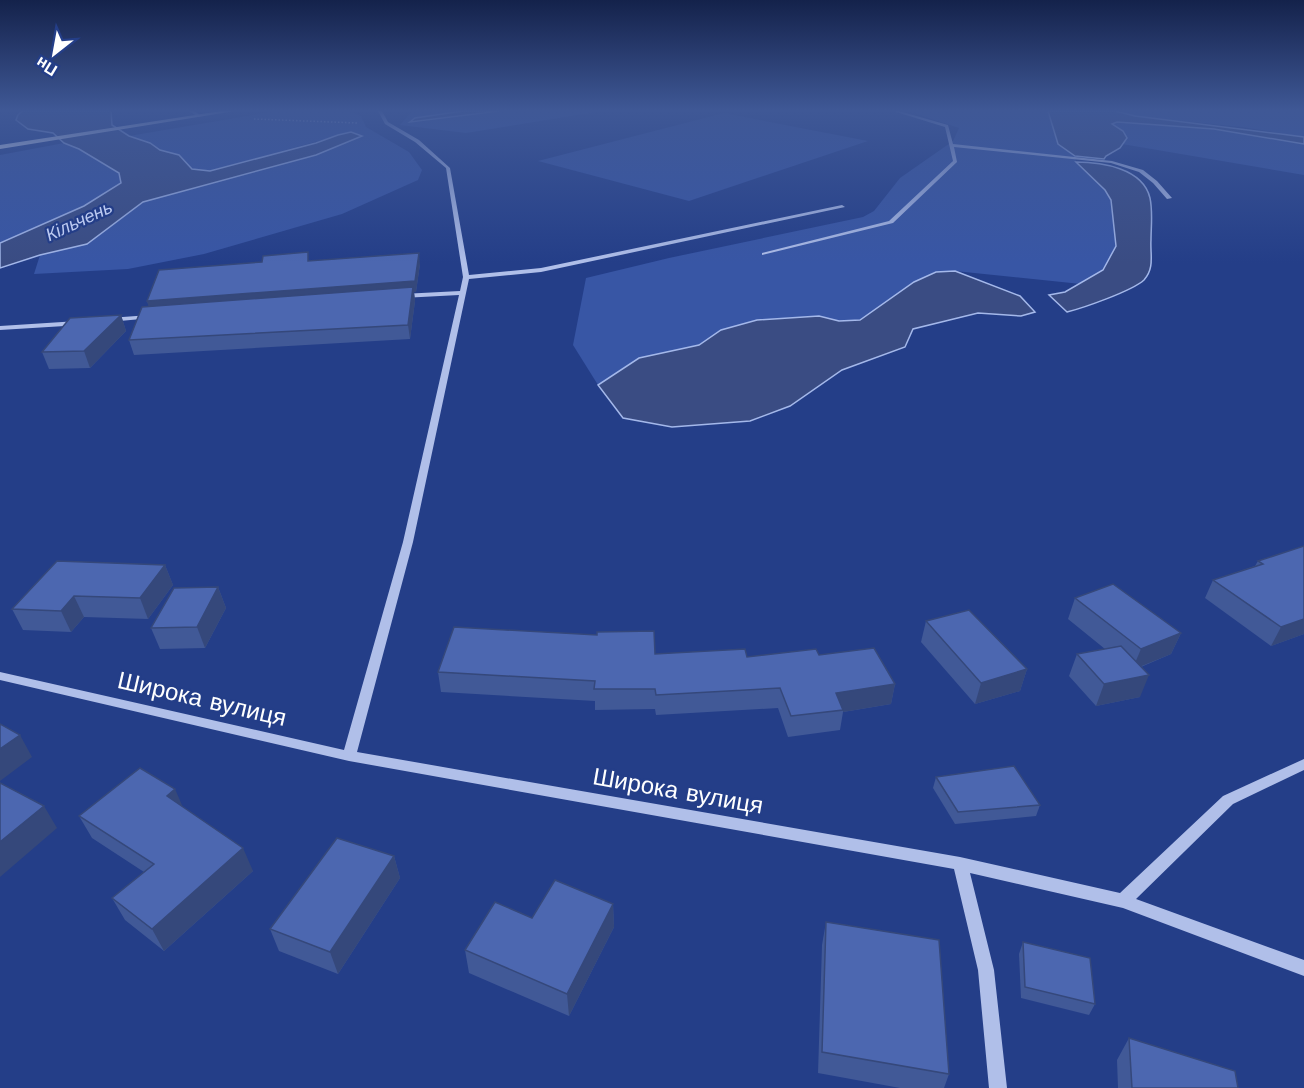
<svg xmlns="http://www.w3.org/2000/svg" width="1304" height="1088" font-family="'Work Sans',sans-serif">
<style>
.green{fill:#3856a5}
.water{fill:#3a4c83;stroke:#a4b8ea;stroke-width:1.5}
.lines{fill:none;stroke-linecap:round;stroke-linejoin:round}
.path{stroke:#b0bfe9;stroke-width:1.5;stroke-dasharray:1.5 2;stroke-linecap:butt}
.minor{fill:#b0bfe9;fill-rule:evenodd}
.major{fill:#f3f5fe;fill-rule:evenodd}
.wall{fill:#415997}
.shaded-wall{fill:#35487b}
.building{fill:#4c67b0;stroke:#35487b;stroke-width:1.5}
.labels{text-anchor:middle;stroke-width:4.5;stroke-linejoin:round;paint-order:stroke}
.far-water-label{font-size:18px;font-style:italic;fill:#bccaf1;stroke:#243e88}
.near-street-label{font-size:24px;fill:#fff;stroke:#243e88}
</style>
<rect width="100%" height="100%" fill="#243e88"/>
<g class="green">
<path d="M 276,111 L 349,111 L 361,116 L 366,127 L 409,152 L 422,170 L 418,180 L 342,214 L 204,254 L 128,269 L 34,274 L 40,255 L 87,244 L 143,202 L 316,155 L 351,132 L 210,171 L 192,169 L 179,155 L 160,150 L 150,143 L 129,136 Z"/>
<path d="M 412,111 L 463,111 L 415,118 L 418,122 L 499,111 L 602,111 L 466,133 L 400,125 Z"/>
<path d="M 908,111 L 1048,111 L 1058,144 L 1075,156 L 1076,162 L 1105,190 L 1111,200 L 1116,246 L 1103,270 L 1081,284 L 955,271 L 936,272 L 914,282 L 860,320 L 839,321 L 819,316 L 757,320 L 721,330 L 699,345 L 639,358 L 598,385 L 573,345 L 586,278 L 669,258 L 863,217 L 874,211 L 900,178 L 953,141 L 959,128 Z"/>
<path d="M 1115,111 L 1304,111 L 1304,137 L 1242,127 L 1135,116 Z"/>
<path d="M 724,113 L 868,141 L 689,201 L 538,161 Z"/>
<path d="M 1117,122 L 1214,129 L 1304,144 L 1304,175 L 1122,144 L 1123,131 L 1112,124 Z"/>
<path d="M 64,143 L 79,149 L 119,173 L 121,183 L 84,206 L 0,243 L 0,155 Z"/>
</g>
<g class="water">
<path d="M 22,111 L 111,111 L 112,125 L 129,136 L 150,143 L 160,150 L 179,155 L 192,169 L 210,171 L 316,143 L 338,135 L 351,132 L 362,136 L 316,155 L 143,202 L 87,244 L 40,255 L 0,268 L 0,243 L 84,206 L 121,183 L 119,173 L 79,149 L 64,143 L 53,133 L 28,129 L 16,120 L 18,115 Z"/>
<path d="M 463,111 L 499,111 L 410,122 L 415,118 Z"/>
<path d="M 1048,111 L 1115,111 L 1135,116 L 1281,134 L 1304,137 L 1304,144 L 1214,129 L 1117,122 L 1112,124 L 1123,131 L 1127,138 L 1120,148 L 1106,156 L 1104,159 L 1075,156 L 1058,144 Z"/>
<path d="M 1076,162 C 1101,162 1143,168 1150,198 C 1153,212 1151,227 1151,240 C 1150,254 1155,268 1144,280 C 1132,291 1083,308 1067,312 L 1049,295 L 1065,292 L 1103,270 L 1116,246 L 1111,200 L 1105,190 Z"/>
<path d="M 955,271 L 1020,296 L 1035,312 L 1021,316 L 978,313 L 913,329 L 905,347 L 842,370 L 790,406 L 750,421 L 672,427 L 623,418 L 598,385 L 639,358 L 699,345 L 721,330 L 757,320 L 819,316 L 839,321 L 860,320 L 914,282 L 936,272 Z"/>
</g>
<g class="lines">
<path class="path" d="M 254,119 L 358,123"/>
<g class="minor">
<path d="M 189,111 L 194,111 L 201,116 L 198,117 Z"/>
<path d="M 378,111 L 382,111 L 388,122 L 419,140 L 450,168 L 469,275 L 541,268 L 842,205 L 845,207 L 541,272 L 469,279 L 413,542 L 357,752 L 960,857 L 1120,893 L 1223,796 L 1304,759 L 1304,770 L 1233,804 L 1136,899 L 1304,960 L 1304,976 L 1123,908 L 970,873 L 994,970 L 1007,1088 L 989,1088 L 978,970 L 954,869 L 349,761 L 0,680 L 0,672 L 344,750 L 403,542 L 459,295 L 402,298 L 399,296 L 402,294 L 460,291 L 463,277 L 446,168 L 415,142 L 385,124 Z"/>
<path d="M 893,111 L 899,111 L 948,125 L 953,144 L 1112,161 L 1143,170 L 1157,181 L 1172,198 L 1167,199 L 1153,183 L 1139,172 L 1111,163 L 954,147 L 957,162 L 893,223 L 762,255 L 762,253 L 889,221 L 953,161 L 945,127 Z"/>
<path d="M 150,315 L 154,317 L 152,318 L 109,322 L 105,320 L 109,318 Z"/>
<path d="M 78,321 L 81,321 L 81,325 L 0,330 L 0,326 Z"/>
</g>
<path class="major" d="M 221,111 L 235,111 L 0,149 L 0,145 Z"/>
</g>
<g class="wall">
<path d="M 310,261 L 420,264 L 416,292 L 414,292 L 415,301 L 410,339 L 134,355 L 129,340 L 149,306 L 147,301 Z"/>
<path d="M 121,315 L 126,331 L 90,368 L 49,369 L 42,352 Z"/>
<path d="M 1304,546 L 1304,634 L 1271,646 L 1205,598 L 1213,580 L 1255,566 L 1258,561 Z"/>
<path d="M 165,565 L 173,585 L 148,619 L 84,617 L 71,632 L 23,630 L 12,609 Z"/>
<path d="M 218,587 L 226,608 L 205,648 L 160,649 L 151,628 Z"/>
<path d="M 1075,598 L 1181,633 L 1171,654 L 1141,667 L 1140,697 L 1096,706 L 1069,676 L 1077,654 L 1105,649 L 1068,619 Z"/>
<path d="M 926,621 L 1027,669 L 1020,691 L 975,704 L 921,642 Z"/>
<path d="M 655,654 L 747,657 L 819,655 L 895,684 L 891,704 L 843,712 L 840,730 L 788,737 L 778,708 L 656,715 L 655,709 L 595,710 L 595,701 L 441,692 L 438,672 Z"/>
<path d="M 936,777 L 1040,805 L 1036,816 L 955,824 L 933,788 Z"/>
<path d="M 184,808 L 253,871 L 164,951 L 125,920 L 112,898 L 144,872 L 92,838 L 79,816 Z"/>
<path d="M 394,856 L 400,878 L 338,974 L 279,951 L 270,929 Z"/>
<path d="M 613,904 L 614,927 L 569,1016 L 469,973 L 465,950 L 532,918 Z"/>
<path d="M 826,922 L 949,1074 L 944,1088 L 900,1088 L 818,1073 L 822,945 Z"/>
<path d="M 1023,942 L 1095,1004 L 1089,1015 L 1021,998 L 1019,954 Z"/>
<path d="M 1129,1038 L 1238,1088 L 1118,1088 L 1117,1060 Z"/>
</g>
<g class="shaded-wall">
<path d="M 419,253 L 420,264 L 416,292 L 414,292 L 415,301 L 410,339 L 408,325 L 150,312 L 147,301 Z"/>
<path d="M 121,315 L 126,331 L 90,368 L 84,351 Z"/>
<path d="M 165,565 L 173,585 L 148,619 L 140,598 Z"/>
<path d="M 218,587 L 226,608 L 205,648 L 197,627 Z"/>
<path d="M 74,596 L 84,617 L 71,632 L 61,611 Z"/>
<path d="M 1304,619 L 1304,634 L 1271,646 L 1281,627 Z"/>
<path d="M 1181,633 L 1171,654 L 1132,670 L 1141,649 Z"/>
<path d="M 1027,669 L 1020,691 L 975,704 L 981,683 Z"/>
<path d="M 1149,675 L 1140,697 L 1096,706 L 1104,684 Z"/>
<path d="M 895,684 L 891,704 L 843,712 L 843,710 L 836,693 Z"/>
<path d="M 20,735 L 32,757 L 0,781 L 0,749 Z"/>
<path d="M 175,789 L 185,812 L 167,796 Z"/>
<path d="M 44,806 L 57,828 L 0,877 L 0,842 Z"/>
<path d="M 243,848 L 253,871 L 164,951 L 152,929 Z"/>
<path d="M 394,856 L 400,878 L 338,974 L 330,952 Z"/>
<path d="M 613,904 L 614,927 L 569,1016 L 567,994 Z"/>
</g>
<g class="building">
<path d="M 308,252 L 308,261 L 419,253 L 415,281 L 147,301 L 159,270 L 262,262 L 263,256 Z"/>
<path d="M 413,287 L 408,325 L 129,340 L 142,307 Z"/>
<path d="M 121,315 L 84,351 L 42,352 L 70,318 Z"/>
<path d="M 1304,546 L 1304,619 L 1281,627 L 1213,580 L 1263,564 L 1258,561 Z"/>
<path d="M 57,561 L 165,565 L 140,598 L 74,596 L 61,611 L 12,609 Z"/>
<path d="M 1113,584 L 1181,633 L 1141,649 L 1075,598 Z"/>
<path d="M 218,587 L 197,627 L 151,628 L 174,588 Z"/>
<path d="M 969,610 L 1027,669 L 981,683 L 926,621 Z"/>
<path d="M 454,627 L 597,635 L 597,632 L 654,631 L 655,654 L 745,649 L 747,657 L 816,649 L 819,655 L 874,648 L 895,684 L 836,693 L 843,710 L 791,716 L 780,688 L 656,695 L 655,689 L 594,689 L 595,681 L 438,672 Z"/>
<path d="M 1121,646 L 1149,675 L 1104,684 L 1077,654 Z"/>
<path d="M 0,724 L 20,735 L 0,749 Z"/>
<path d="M 1014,766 L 1040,805 L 958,812 L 936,777 Z"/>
<path d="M 140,768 L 175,789 L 167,796 L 243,848 L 152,929 L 112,898 L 154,864 L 79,816 Z"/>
<path d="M 0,783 L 44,806 L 0,842 Z"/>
<path d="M 337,838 L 394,856 L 330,952 L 270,929 Z"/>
<path d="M 555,880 L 613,904 L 567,994 L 465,950 L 495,902 L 532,918 Z"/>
<path d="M 826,922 L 939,940 L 949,1074 L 822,1052 Z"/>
<path d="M 1023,942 L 1090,958 L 1095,1004 L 1025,987 Z"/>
<path d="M 1129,1038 L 1235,1071 L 1238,1088 L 1132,1088 Z"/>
</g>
<linearGradient id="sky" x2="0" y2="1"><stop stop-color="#14224b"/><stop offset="0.42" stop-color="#3f5896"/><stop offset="1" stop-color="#3f5896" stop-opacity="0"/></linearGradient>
<rect width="1304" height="263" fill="url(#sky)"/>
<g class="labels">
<g class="far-water-label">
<text transform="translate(79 221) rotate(-25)" y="6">Кільчень</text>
</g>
<g class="near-street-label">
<text transform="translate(202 699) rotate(13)" y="8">Широка вулиця</text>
<text transform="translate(678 791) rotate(10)" y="8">Широка вулиця</text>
</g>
</g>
<g transform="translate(54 54) rotate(211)" stroke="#243e88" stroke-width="4.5" paint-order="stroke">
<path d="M0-4.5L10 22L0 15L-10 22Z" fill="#ffffff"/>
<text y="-9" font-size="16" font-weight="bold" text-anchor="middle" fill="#ffffff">Пн</text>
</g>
</svg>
